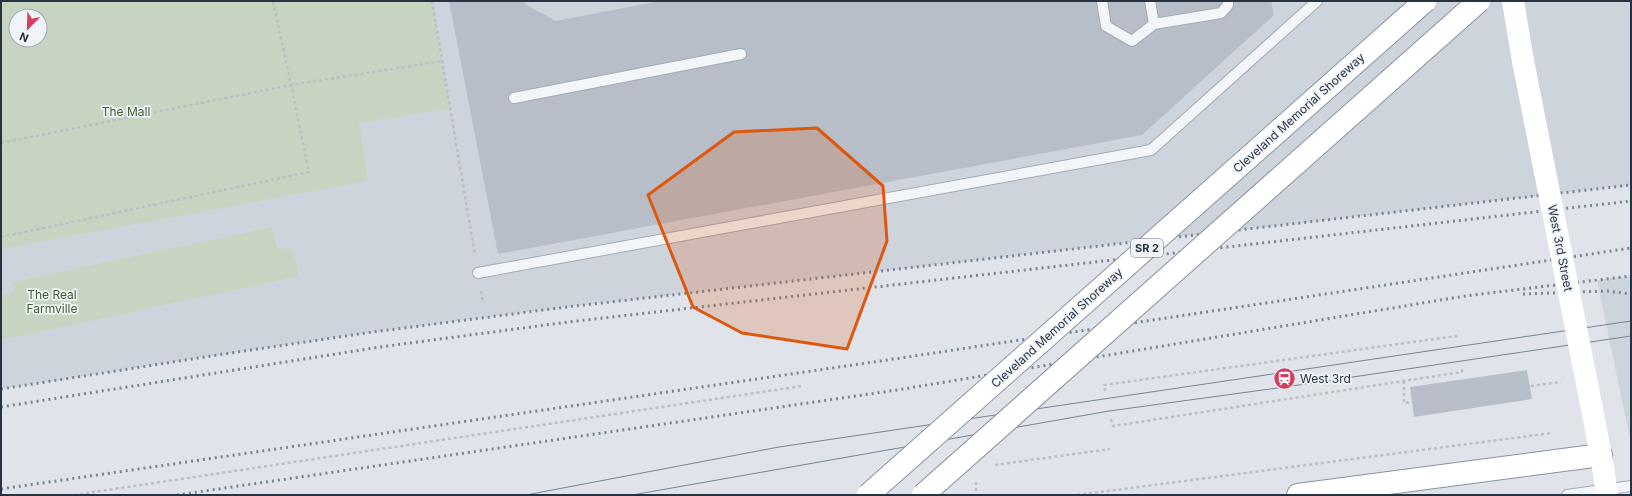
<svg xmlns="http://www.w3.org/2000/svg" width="1632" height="496" font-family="Inter,sans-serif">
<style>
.built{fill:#ced4dc;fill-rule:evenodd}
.green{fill:#c7d4c1;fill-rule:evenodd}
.building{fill:#b7bec7}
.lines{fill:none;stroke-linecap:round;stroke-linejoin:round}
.lane-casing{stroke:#a5abb4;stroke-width:12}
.highway-casing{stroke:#8793a1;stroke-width:24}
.path{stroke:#babfc5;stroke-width:2.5;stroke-dasharray:3 3;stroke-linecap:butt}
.lane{stroke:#f3f5f8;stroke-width:10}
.secondary{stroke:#fff;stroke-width:22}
.highway{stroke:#fff;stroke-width:22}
.tram{stroke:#788594;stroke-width:1}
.rail{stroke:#788594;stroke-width:3;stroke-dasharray:2 4;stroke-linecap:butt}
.highway-bridge-casing{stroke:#8793a1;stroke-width:24;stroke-linecap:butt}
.secondary-bridge{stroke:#fff;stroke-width:22}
.highway-bridge{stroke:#fff;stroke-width:22}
.marked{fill:#de570f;fill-opacity:0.2;stroke:#de570f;stroke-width:3;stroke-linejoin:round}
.labels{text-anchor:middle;stroke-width:3.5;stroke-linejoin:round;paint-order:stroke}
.shield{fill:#f0f3f7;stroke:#646d78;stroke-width:1}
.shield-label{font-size:11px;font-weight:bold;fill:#283342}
.park-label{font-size:12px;fill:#3e5f34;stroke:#f0f3f7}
.street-label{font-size:12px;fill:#283342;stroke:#f0f3f7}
.poi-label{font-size:12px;fill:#283342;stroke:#f0f3f7;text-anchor:start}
</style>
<rect width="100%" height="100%" fill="#e0e4ea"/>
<g class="built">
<path d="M 1,1 L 1631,1 L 1631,185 L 567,307 L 373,332 L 224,354 L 1,389 ZM 16,16 L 40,16 L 40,40 L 16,40 Z"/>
<path d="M 1631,276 L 1631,444 L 1597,280 Z"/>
</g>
<g class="green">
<path d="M 1,1 L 432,1 L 450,108 L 359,123 L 368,181 L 1,249 ZM 16,16 L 40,16 L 40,40 L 16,40 Z"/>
<path d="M 272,227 L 277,248 L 293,249 L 299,276 L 1,340 L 1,296 L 15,293 L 13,282 Z"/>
</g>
<g class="building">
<path d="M 449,1 L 523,1 L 528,6 L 556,21 L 660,1 L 1271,1 L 1274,15 L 1142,135 L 498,254 Z"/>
<path d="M 1527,370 L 1532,399 L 1414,417 L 1410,387 Z"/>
</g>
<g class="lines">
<defs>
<g id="lane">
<path d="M 1102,1 L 1106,26 L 1132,41 L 1154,24 L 1221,13 L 1228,5 L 1228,1"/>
<path d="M 1150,1 L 1154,24"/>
<path d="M 514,98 L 741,54"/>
<path d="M 478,273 L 1151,150 L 1317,1"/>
<path d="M 1567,495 L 1631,486"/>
</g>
<path id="highway" d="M 1298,495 L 1601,455"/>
</defs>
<use href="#lane" class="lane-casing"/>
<use href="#highway" class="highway-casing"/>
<g class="path">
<path d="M 432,1 L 475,255"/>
<path d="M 1,143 L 291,85 L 273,1"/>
<path d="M 1,237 L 309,172 L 291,85 L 442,61"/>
<path d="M 481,291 L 483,302"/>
<path d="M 1404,381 L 1404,403 L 1561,382"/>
<path d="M 1105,391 L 1104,385 L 1456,336 L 1457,340"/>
<path d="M 1111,419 L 1113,426 L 1462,372 L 1462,368"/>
<path d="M 995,465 L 1110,449"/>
<path d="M 976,482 L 976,495"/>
<path d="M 74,495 L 802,386"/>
<path d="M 1077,495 L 1552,433"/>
</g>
<use href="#lane" class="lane"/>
<g class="secondary">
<path d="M 1513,1 L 1523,61"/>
<path d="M 1592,409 L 1603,467"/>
</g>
<use href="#highway" class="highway"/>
<g class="tram">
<path d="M 526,495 L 779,447 L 1631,321"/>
<path d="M 632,495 L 1109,411 L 1285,387 L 1631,336"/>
</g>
<g class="rail">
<path d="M 1523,294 L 1607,291 L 1631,294"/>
<path d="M 1,389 L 224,354 L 373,332 L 567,307 L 1631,185"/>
<path d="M 1,407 L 380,347 L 568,322 L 1631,201"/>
<path d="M 1,489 L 894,359 L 1631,248"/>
<path d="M 177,495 L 897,390 L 1465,296 L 1631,276"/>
</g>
<defs>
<g id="highway-bridge">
<path d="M 868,495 L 1425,1"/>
<path d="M 923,495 L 1479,1"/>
</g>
</defs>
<use href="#highway-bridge" class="highway-bridge-casing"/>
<g class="secondary-bridge">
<path d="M 1523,61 L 1592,409"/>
<path d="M 1603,467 L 1607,495"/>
</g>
<use href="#highway-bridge" class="highway-bridge"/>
</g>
<path class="marked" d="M 817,128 L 883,186 L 887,241 L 847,349 L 742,333 L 693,307 L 648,195 L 734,132 Z"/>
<defs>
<symbol id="station-disc" viewBox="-11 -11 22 22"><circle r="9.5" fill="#d63e5d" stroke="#f0f3f7"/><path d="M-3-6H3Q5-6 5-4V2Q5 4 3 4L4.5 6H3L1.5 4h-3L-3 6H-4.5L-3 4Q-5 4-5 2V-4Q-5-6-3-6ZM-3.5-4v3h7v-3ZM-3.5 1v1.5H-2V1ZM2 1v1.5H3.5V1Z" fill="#fff"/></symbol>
</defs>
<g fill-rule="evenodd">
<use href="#station-disc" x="1272" y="366" width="25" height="25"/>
</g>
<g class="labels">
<rect class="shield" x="1131" y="239" width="32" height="18" rx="3"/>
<g class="shield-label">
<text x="1147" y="252">SR 2</text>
</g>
<g class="park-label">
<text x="126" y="116">The Mall</text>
<text x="52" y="299">The Real<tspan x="52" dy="14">Farmville</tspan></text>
</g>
<g class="street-label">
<text transform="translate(1299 113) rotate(-42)" y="4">Cleveland Memorial Shoreway</text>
<text transform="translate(1560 248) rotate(79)" y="4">West 3rd Street</text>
<text transform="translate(1057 328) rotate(-42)" y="4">Cleveland Memorial Shoreway</text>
</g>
<g class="poi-label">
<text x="1300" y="383">West 3rd</text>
</g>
</g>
<rect width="1632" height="496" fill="none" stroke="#283342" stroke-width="4"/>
<g transform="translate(28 28) rotate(203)"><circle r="19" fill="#f0f3f7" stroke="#a0a6af"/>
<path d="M0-3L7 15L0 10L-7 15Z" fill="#d63e5d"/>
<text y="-6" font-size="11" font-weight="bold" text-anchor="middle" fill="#283342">N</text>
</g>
</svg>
